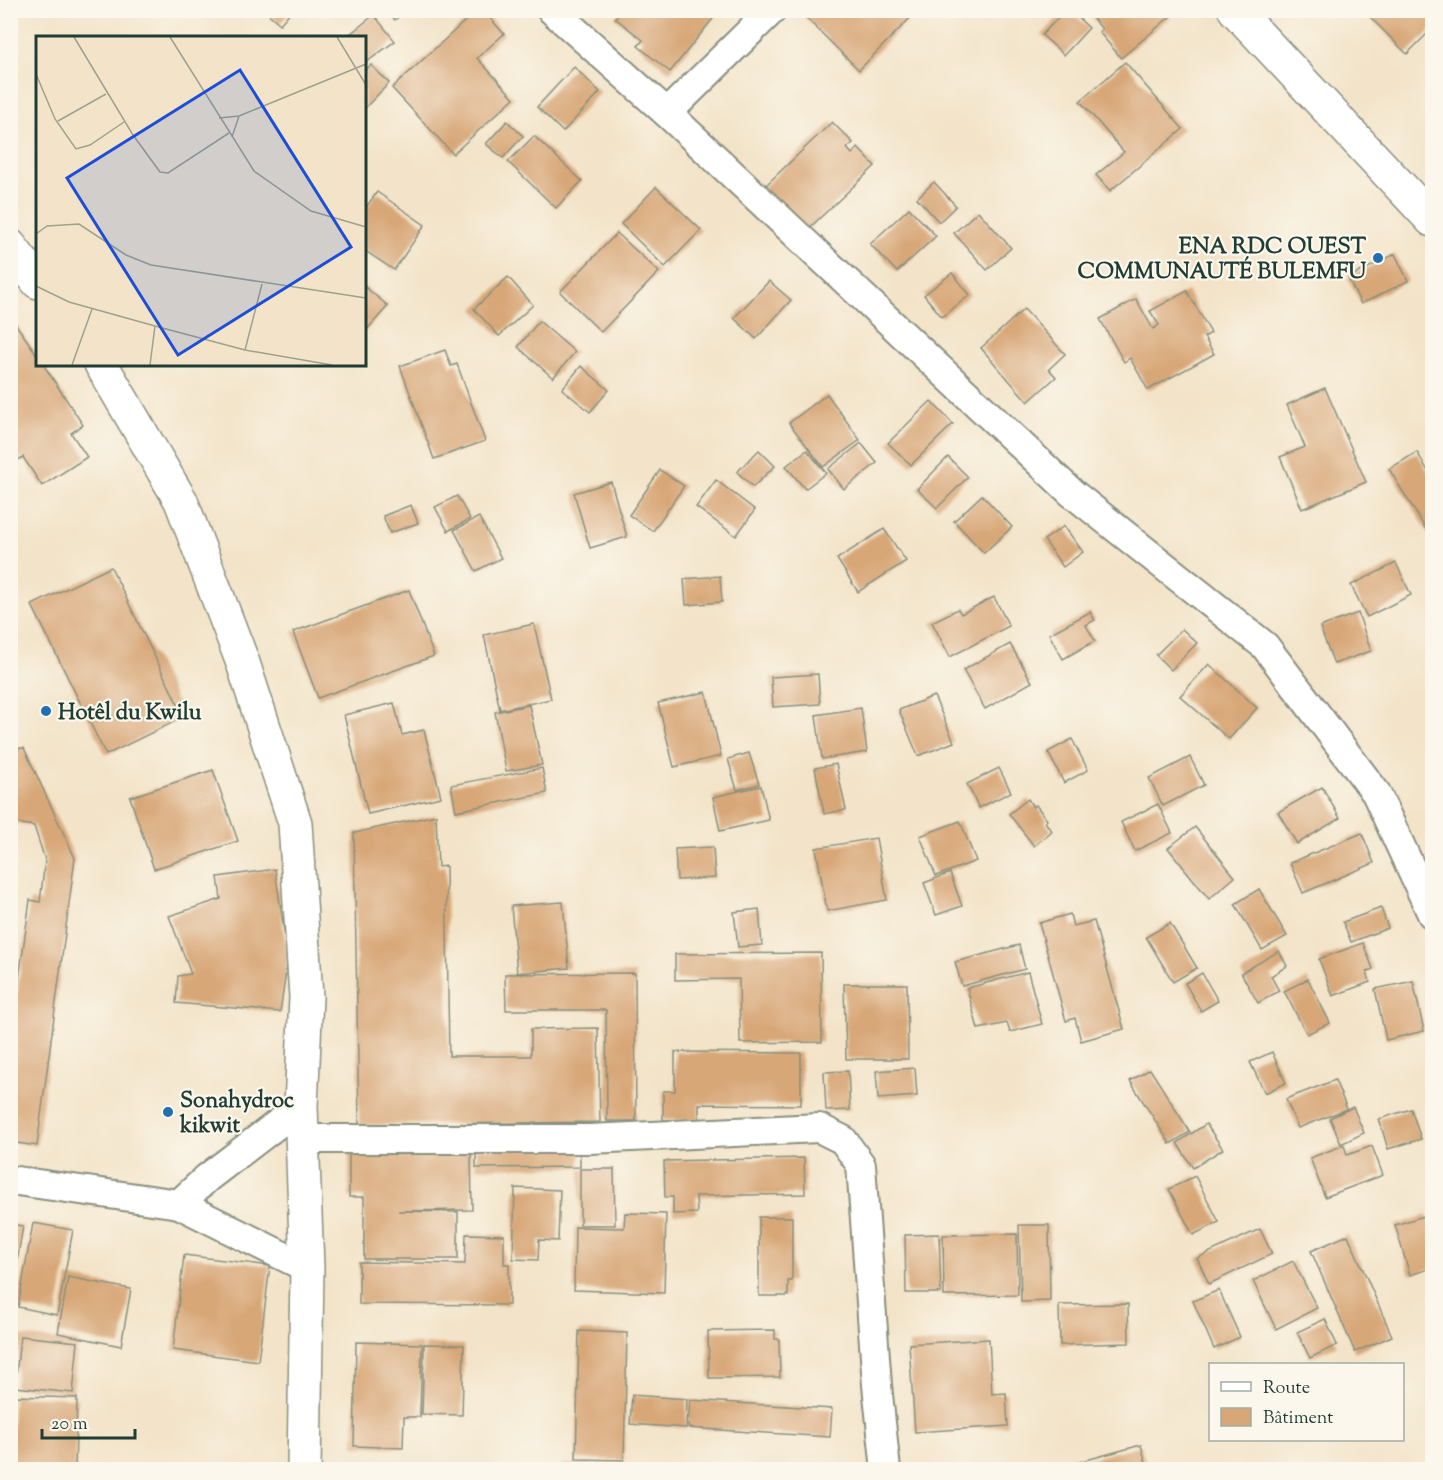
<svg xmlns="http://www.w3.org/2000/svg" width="1443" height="1480" font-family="'Sorts Mill Goudy',serif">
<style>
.building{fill:#d8a778}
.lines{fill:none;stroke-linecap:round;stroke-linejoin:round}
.street-casing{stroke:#89907e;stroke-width:32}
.secondary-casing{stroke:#89907e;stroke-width:36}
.highway-casing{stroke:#89907e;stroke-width:36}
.street{stroke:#fff;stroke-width:28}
.secondary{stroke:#fff;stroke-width:33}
.highway{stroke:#fff;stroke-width:33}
.poi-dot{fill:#1f6fb2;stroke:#fbf7ec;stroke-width:2}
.labels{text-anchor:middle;stroke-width:4.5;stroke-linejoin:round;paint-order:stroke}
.poi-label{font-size:22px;font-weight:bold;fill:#1f3d34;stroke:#fbf7ec;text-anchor:start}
.inset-road{fill:none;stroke:#9ea18d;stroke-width:1.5}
.view{fill:#1d4ed8;fill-opacity:0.15;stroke:#1d4ed8;stroke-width:3}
.inset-edge{fill:none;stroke:#1f3d34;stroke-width:3}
</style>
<rect width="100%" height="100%" fill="#fbf7ec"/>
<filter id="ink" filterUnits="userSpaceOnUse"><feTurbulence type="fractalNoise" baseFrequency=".0167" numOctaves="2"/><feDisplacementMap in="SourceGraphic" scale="12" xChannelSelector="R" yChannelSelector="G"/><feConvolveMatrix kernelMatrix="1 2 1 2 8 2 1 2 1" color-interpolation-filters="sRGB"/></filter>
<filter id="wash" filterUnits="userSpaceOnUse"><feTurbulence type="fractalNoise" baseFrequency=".008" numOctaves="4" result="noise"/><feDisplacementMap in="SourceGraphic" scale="24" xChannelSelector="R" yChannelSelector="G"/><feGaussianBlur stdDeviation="1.35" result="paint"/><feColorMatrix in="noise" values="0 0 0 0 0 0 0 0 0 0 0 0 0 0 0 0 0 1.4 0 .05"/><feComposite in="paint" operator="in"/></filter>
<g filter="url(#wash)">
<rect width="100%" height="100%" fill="#f3e4c9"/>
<g id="blocks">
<g class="building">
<path d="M 264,10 L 292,10 L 280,24 Z"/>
<path d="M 386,10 L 406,10 L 395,20 Z"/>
<path d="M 477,10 L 483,10 L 504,34 L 477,58 L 514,98 L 453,154 L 392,88 Z"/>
<path d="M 621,10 L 720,10 L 670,72 L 638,46 L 643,40 L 615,18 Z"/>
<path d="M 798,10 L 918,10 L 859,70 Z"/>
<path d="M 1065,10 L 1070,10 L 1089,28 L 1064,55 L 1042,35 Z"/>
<path d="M 1097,10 L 1178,10 L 1121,58 L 1099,32 L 1102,29 L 1091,16 Z"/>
<path d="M 1363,10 L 1432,10 L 1432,29 L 1407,54 Z"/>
<path d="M 374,15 L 395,41 L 364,64 L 364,38 L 345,38 Z"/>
<path d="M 1125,62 L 1183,129 L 1110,191 L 1096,175 L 1124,152 L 1080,101 Z"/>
<path d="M 371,65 L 389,83 L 364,109 L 364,71 Z"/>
<path d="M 574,67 L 600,92 L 563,132 L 537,107 Z"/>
<path d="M 507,121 L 523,136 L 503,158 L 486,144 Z"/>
<path d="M 832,122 L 853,143 L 847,148 L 852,154 L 858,148 L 875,166 L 805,232 L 763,188 Z"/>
<path d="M 534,136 L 582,181 L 556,208 L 508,162 Z"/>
<path d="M 934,182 L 956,206 L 939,222 L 917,198 Z"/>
<path d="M 656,187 L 701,230 L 665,267 L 621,224 Z"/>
<path d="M 377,192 L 425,225 L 394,270 L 364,250 L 364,210 Z"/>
<path d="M 909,208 L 936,236 L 897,272 L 870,244 Z"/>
<path d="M 978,211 L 1011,248 L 987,270 L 954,233 Z"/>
<path d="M 617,233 L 659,272 L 601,332 L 560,292 Z"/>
<path d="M 1395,254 L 1408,281 L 1361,304 L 1348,278 Z"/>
<path d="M 952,273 L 970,295 L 942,317 L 924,295 Z"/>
<path d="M 508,277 L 533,305 L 499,336 L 474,309 Z"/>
<path d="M 769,281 L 791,300 L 756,339 L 734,318 Z"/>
<path d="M 364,286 L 388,306 L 364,333 Z"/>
<path d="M 1187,291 L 1211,333 L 1204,337 L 1214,354 L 1148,390 L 1130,358 L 1124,362 L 1100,319 L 1136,299 L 1153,329 L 1159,325 L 1150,311 Z"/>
<path d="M 1024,309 L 1065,354 L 1049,369 L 1056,377 L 1028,402 L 981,348 Z"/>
<path d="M 10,316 L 38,356 L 38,364 L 43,364 L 83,425 L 71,433 L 87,457 L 42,486 L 23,457 L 10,465 Z"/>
<path d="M 539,321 L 575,352 L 553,378 L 518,347 Z"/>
<path d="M 445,350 L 451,366 L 457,364 L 485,441 L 434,459 L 400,366 Z"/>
<path d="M 581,366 L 609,390 L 590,412 L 562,389 Z"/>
<path d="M 1325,388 L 1366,482 L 1302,509 L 1280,457 L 1305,447 L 1287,405 Z"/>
<path d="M 827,394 L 860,440 L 823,467 L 789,423 Z"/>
<path d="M 931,401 L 953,424 L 911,465 L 888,443 Z"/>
<path d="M 861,443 L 877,463 L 844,489 L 828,469 Z"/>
<path d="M 759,450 L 775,466 L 753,487 L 737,472 Z"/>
<path d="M 807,450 L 826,473 L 805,489 L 786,466 Z"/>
<path d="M 1417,452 L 1432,478 L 1432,539 L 1389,469 Z"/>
<path d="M 948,457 L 968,477 L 937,508 L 917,489 Z"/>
<path d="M 660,470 L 684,486 L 653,531 L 629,515 Z"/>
<path d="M 716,480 L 755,510 L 736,536 L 696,507 Z"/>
<path d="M 611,482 L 627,537 L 590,548 L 574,493 Z"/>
<path d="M 982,495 L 1012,527 L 984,553 L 954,521 Z"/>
<path d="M 457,496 L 470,519 L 448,531 L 435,507 Z"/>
<path d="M 411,505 L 418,523 L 390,533 L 383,516 Z"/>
<path d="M 479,517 L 501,558 L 476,571 L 454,530 Z"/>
<path d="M 1064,526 L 1083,552 L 1063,567 L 1044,540 Z"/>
<path d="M 884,529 L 906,561 L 858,592 L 837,559 Z"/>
<path d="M 1396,563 L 1411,595 L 1367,617 L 1351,585 Z"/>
<path d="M 111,567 L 184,717 L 106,755 L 32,605 Z"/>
<path d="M 720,576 L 722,602 L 686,605 L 684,579 Z"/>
<path d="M 409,590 L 434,656 L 318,698 L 293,632 Z"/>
<path d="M 994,597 L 1009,626 L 950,657 L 932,622 L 958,609 L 961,614 Z"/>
<path d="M 1090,612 L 1095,620 L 1086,625 L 1095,641 L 1063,659 L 1049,634 Z"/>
<path d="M 1358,613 L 1371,651 L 1334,664 L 1320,627 Z"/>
<path d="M 534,624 L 551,699 L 500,710 L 484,635 Z"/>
<path d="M 1182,629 L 1197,643 L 1171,670 L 1156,655 Z"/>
<path d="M 1010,644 L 1032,682 L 985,709 L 963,670 Z"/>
<path d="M 1209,664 L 1257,708 L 1229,739 L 1180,696 Z"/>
<path d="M 818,674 L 820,704 L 773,707 L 771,677 Z"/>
<path d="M 706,692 L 721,756 L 674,767 L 658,703 Z"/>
<path d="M 934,696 L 954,742 L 918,756 L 899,710 Z"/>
<path d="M 394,703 L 402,735 L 424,730 L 441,797 L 368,814 L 344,715 Z"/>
<path d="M 529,705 L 542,765 L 506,771 L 495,712 Z"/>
<path d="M 861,708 L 867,752 L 822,759 L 816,715 Z"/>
<path d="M 1072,739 L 1088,770 L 1064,783 L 1048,752 Z"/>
<path d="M 24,748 L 75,858 L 37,1146 L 10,1142 L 10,1043 L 30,900 L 40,902 L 45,860 L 34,826 L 10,822 L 10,749 Z"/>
<path d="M 749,753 L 759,784 L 737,790 L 728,759 Z"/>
<path d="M 1190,757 L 1204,785 L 1163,806 L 1149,778 Z"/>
<path d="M 836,764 L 846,810 L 824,814 L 815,768 Z"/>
<path d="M 542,768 L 547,793 L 456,811 L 451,785 Z"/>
<path d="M 999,768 L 1011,792 L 979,808 L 967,784 Z"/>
<path d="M 213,770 L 238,841 L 154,869 L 130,797 Z"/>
<path d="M 761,786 L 769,820 L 720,831 L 713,797 Z"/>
<path d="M 1322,787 L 1340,818 L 1297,844 L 1278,812 Z"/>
<path d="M 1028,799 L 1033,807 L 1036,805 L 1047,820 L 1045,822 L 1052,831 L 1034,846 L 1009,814 Z"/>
<path d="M 1158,804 L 1172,833 L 1135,851 L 1121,822 Z"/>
<path d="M 436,815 L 438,867 L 446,866 L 449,1056 L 531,1056 L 531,1029 L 598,1028 L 600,1122 L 359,1125 L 354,833 Z"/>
<path d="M 960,821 L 976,861 L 936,876 L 920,836 Z"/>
<path d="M 1195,827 L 1235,877 L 1209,899 L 1168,848 Z"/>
<path d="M 1362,833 L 1374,863 L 1303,893 L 1290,863 Z"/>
<path d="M 876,838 L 887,900 L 827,911 L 816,848 Z"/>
<path d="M 713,847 L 715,878 L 677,880 L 675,849 Z"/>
<path d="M 275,869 L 288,958 L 280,1012 L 176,1003 L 178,976 L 191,974 L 169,916 L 221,899 L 218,877 Z"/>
<path d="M 950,873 L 962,906 L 936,915 L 924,883 Z"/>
<path d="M 1259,889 L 1287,936 L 1262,950 L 1235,904 Z"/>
<path d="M 563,902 L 569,968 L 517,973 L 511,906 Z"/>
<path d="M 1381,908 L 1388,928 L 1351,942 L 1343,922 Z"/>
<path d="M 759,909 L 762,945 L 738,947 L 734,912 Z"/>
<path d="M 1070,914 L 1073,926 L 1094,921 L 1124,1029 L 1081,1041 L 1075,1018 L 1066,1021 L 1039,923 Z"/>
<path d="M 1170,923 L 1197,968 L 1173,982 L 1146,937 Z"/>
<path d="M 1363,943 L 1373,969 L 1367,972 L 1370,982 L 1333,996 L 1319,959 Z"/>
<path d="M 1019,945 L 1025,969 L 962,986 L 955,962 Z"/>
<path d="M 1279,951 L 1287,966 L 1271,976 L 1279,991 L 1258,1003 L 1241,973 Z"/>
<path d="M 821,953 L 822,1042 L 740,1043 L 739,979 L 675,980 L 675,954 Z"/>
<path d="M 1028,972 L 1042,1024 L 1010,1032 L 1007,1023 L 978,1029 L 967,988 Z"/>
<path d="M 635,973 L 636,1121 L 607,1121 L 606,1010 L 506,1010 L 505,974 Z"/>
<path d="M 1202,973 L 1218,1001 L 1201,1011 L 1185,983 Z"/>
<path d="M 1308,979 L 1330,1023 L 1307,1034 L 1284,991 Z"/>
<path d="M 1413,981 L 1424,1031 L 1386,1040 L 1375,989 Z"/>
<path d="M 844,984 L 907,984 L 908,1059 L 846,1059 Z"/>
<path d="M 675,1052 L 801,1053 L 801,1105 L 699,1104 L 699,1120 L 663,1120 L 663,1091 L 675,1091 Z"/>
<path d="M 1272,1052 L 1286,1083 L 1265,1093 L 1250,1062 Z"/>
<path d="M 915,1068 L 917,1096 L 878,1099 L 876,1071 Z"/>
<path d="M 1150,1069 L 1190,1132 L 1170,1144 L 1130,1081 Z"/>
<path d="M 848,1071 L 850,1110 L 826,1111 L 824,1072 Z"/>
<path d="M 1335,1080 L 1347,1109 L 1298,1128 L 1286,1099 Z"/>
<path d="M 1353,1107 L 1364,1133 L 1341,1144 L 1330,1118 Z"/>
<path d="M 1411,1109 L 1421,1139 L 1388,1149 L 1379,1119 Z"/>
<path d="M 1206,1124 L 1223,1149 L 1193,1168 L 1177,1143 Z"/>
<path d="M 1344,1145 L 1347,1155 L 1372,1146 L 1383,1175 L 1325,1197 L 1310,1158 Z"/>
<path d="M 476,1149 L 580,1149 L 580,1167 L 476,1168 Z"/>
<path d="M 471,1151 L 472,1210 L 398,1211 L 458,1212 L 458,1259 L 364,1259 L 364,1197 L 349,1197 L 349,1153 Z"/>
<path d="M 804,1158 L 805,1194 L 696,1196 L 697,1213 L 673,1214 L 673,1197 L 665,1197 L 664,1161 Z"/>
<path d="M 580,1169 L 614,1169 L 615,1225 L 580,1225 Z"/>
<path d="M 1195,1176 L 1219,1222 L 1193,1235 L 1169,1189 Z"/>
<path d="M 515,1188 L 560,1190 L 558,1241 L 539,1240 L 538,1260 L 513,1259 Z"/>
<path d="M 625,1213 L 666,1214 L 664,1293 L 574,1290 L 575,1227 L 624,1228 Z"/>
<path d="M 1427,1215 L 1432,1233 L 1432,1268 L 1410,1275 L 1395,1225 Z"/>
<path d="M 759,1217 L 792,1217 L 792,1281 L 788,1281 L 788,1296 L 759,1296 Z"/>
<path d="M 33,1223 L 73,1230 L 57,1315 L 18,1307 Z"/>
<path d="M 10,1224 L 23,1226 L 12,1291 L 10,1291 Z"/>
<path d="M 1019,1225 L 1049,1225 L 1050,1301 L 1021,1302 Z"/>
<path d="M 1260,1229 L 1272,1254 L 1209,1284 L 1197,1258 Z"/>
<path d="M 466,1234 L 504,1235 L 504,1264 L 509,1264 L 509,1305 L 359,1304 L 359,1262 L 465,1264 Z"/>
<path d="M 939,1234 L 941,1293 L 906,1293 L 905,1235 Z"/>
<path d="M 1017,1234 L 1018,1295 L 944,1296 L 943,1235 Z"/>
<path d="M 1348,1235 L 1392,1336 L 1355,1352 L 1311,1251 Z"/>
<path d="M 184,1255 L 270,1266 L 258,1361 L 173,1350 Z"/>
<path d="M 1293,1261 L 1317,1308 L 1276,1329 L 1253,1281 Z"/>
<path d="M 68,1277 L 131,1289 L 121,1346 L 58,1333 Z"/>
<path d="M 1219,1290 L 1240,1337 L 1214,1349 L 1193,1301 Z"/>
<path d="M 1128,1304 L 1129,1343 L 1060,1345 L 1059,1305 Z"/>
<path d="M 1325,1319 L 1337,1345 L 1310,1358 L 1297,1332 Z"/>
<path d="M 775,1330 L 775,1339 L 779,1339 L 780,1377 L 709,1378 L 708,1331 Z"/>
<path d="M 579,1331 L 627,1333 L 624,1460 L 576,1459 Z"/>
<path d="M 20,1336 L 78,1342 L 73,1393 L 15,1387 Z"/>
<path d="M 989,1339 L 992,1394 L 1006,1393 L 1008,1426 L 915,1432 L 909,1344 Z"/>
<path d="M 356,1342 L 422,1344 L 420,1417 L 404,1417 L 403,1448 L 354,1446 Z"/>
<path d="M 424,1344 L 464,1345 L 462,1415 L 422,1414 Z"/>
<path d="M 632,1395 L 687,1399 L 686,1428 L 630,1424 Z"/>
<path d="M 13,1396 L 77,1398 L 75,1470 L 11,1470 Z"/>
<path d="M 690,1400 L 832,1409 L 830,1437 L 688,1428 Z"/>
<path d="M 1141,1445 L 1148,1470 L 1070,1470 L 1068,1465 Z"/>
<path d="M 562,1464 L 624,1466 L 624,1470 L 562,1470 Z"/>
</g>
</g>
</g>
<g filter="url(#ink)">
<use href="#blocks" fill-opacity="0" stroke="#89907e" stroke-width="1.5"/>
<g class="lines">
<defs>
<g id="street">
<path d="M 552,10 L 667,113 L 1072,493 L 1265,646 L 1376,793 L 1432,914"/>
<path d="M 667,113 L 772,10"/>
<path d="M 303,1139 L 590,1139 L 819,1128 L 843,1140 L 861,1165 L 877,1385 L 886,1470"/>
<path d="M 10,1180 L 179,1204 L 307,1268"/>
<path d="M 179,1204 L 207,1178 L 301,1106"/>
</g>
<path id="secondary" d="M 1235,10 L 1432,220"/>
<g id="highway">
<path d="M 10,246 L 38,282"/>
<path d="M 101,364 L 181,501 L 243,663 L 295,823 L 306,997 L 301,1106 L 307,1268 L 304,1470"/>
</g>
</defs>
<use href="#street" class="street-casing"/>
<use href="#secondary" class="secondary-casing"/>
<use href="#highway" class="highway-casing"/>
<use href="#street" class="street"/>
<use href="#secondary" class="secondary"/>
<use href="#highway" class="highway"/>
</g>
</g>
<g class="poi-dot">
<circle cx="1378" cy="258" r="6"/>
<circle cx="46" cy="711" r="6"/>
<circle cx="168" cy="1112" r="6"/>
</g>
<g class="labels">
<g class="poi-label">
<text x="1366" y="253" text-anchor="end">ENA RDC OUEST<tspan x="1366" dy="25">COMMUNAUTÉ BULEMFU</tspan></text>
<text x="58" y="719">Hotêl du Kwilu</text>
<text x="180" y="1107">Sonahydroc<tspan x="180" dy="25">kikwit</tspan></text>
</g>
</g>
<g transform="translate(36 36)">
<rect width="330" height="330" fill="#f3e4c9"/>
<path class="inset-road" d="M 38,1 L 97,99 L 124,136 L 132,137 L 193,97M 134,1 L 218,135 L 275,175 L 330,191M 301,1 L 330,49M 0,38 L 19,83 L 40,113 L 54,109 L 88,86M 183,82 L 203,80 L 330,28M 22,85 L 70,58M 196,101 L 203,80M 0,198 L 11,190 L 43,188 L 90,219 L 115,229 L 330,262M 0,250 L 33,266 L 119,290 L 209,314 L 296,329M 209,314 L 226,248M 36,329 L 56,273M 114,329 L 119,290"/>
<path class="view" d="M 204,34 L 315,211 L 142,319 L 31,142 Z"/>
<rect width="330" height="330" class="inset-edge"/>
</g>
<rect width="1443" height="1480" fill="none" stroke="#fbf7ec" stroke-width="36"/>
<rect x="1209" y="1363" width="195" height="78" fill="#fbf7ec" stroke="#a3ada2" stroke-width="1.5"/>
<rect x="1221" y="1382" width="30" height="9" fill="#ffffff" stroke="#a3ada2" stroke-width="1.5"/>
<text x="1263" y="1393" font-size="18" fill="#1f3d34">Route</text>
<rect x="1221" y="1408" width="30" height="18" fill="#d8a778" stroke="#a3ada2" stroke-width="1.5"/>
<text x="1263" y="1423" font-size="18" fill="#1f3d34">Bâtiment</text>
<path d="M42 1429v9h93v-9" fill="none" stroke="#1f3d34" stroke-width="3"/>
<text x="51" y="1429" font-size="18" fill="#1f3d34" stroke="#fbf7ec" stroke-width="4.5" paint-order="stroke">20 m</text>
</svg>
